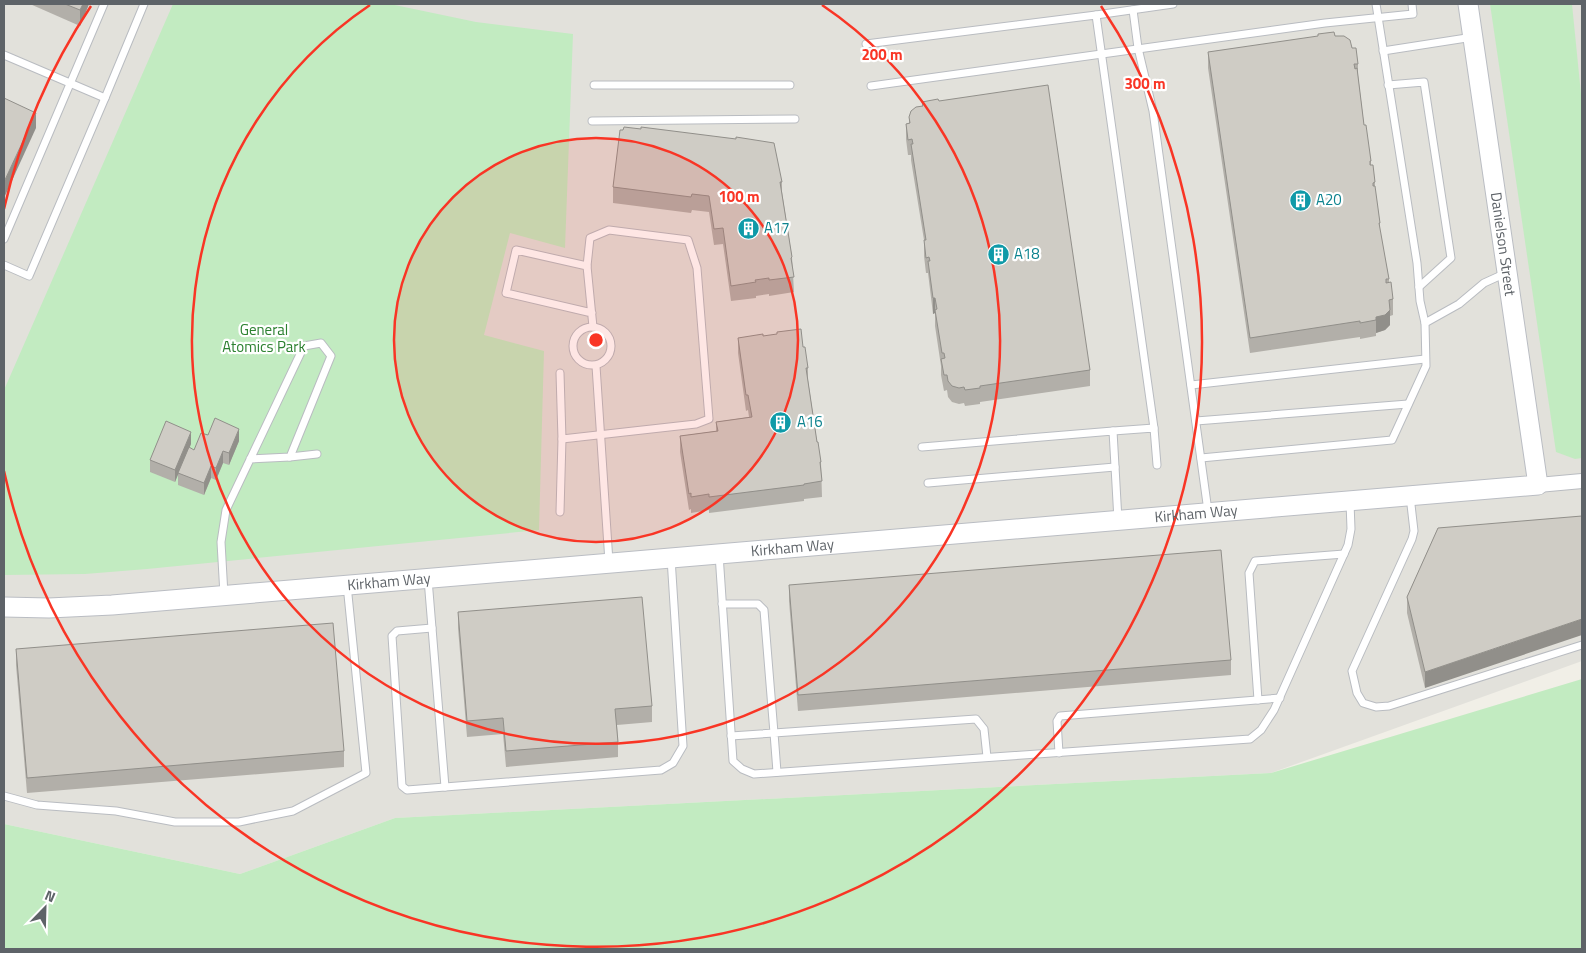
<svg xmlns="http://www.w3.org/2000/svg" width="1586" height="953" font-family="'Titillium Web',sans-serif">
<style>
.industrial{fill:#e2e1db}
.green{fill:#c2ebc1}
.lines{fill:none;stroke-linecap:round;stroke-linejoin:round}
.service-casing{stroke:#b9bcc1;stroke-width:9}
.minor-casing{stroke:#b9bcc1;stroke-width:16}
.secondary-casing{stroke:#babdc3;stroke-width:21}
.service{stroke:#fff;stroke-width:7}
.minor{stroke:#fff;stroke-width:14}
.secondary{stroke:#fff;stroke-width:19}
.wall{fill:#b2afa9}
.shaded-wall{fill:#918f8a}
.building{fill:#cfccc5;stroke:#918f8a}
.ring{fill:none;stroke:#f93525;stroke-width:2.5}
.labels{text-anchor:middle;stroke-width:4.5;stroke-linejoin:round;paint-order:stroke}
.culture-label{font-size:15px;fill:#0d838f;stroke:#fff;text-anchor:start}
.street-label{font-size:15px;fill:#5e6368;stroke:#fff}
.park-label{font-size:15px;fill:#2c8130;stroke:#fff}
.centre{fill:#f93525;stroke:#fff;stroke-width:2.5}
.ring-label{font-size:15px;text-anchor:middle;font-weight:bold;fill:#f93525;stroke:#fff;stroke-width:4.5;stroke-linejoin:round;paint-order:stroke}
</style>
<rect width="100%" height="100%" fill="#f1efe7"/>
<path class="industrial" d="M 4,4 L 1582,4 L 1582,661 L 1271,773 L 395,818 L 240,874 L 4,824 Z"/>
<g class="green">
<path d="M 173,4 L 390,4 L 476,22 L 573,34 L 565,248 L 510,233 L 484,335 L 544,351 L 539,530 L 147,569 L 85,574 L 4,575 L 4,390 Z"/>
<path d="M 1490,4 L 1572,4 L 1582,104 L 1582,458 L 1575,459 L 1556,452 Z"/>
<path d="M 1582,679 L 1582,949 L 4,949 L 4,824 L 240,874 L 395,818 L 1271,773 Z"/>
</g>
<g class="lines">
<defs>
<g id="service">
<path d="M 1376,4 L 1417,263 L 1420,301 L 1425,323 L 1459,304 L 1484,283 L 1506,273"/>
<path d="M 1133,10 L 1138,48 L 1153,111 L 1208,511"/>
<path d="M 1096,15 L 1173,4"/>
<path d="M 866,44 L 1096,15 L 1154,428"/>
<path d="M 1383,51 L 1473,37"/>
<path d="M 4,55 L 105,98 L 144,4"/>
<path d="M 594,85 L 790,85"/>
<path d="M 1388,85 L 1424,82 L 1451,258 L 1419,287"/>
<path d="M 871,86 L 1325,23 L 1413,14 L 1412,4"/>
<path d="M 592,121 L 795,119"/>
<path d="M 4,239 L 104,4"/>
<path d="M 4,265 L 29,276 L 105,98"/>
<path d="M 592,313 L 506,293 L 516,250 L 587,266 L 593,327"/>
<circle cx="592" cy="346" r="19"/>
<path d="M 596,366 L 609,562"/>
<path d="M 560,373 L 562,439 L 696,424 L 709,419 L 697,268 L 688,240 L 609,230 L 590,238 L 587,266"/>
<path d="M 1191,385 L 1425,359"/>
<path d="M 1196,421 L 1408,404"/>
<path d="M 1113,431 L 1154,428 L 1157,465"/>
<path d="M 922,447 L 1113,431 L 1118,520"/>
<path d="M 290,457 L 317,454"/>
<path d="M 1201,458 L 1392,440 L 1426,366 L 1425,323"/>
<path d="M 928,483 L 1115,467"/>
<path d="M 1410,496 L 1414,531 L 1412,539 L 1352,671 L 1357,693 L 1363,703 L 1376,707 L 1389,706 L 1582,645"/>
<path d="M 560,512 L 562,439"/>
<path d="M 719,554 L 733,761 L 742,769 L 754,774 L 1250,739 L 1261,730 L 1274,710 L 1348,545 L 1351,529 L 1350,502"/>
<path d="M 428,579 L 445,787 L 661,770 L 673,763 L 683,746 L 671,558"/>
<path d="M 224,595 L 221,542 L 226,510 L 304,346 L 321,343 L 331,356 L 290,457 L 250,459"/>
<path d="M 722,604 L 758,604 L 764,610 L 774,733 L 731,736"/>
<path d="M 432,628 L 397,631 L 392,636 L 402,786 L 407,790 L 445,787"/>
<path d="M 1258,700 L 1249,573 L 1255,561 L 1344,554"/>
<path d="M 1059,753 L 1057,721 L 1060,716 L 1280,698"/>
<path d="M 777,772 L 774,733 L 976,719 L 984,729 L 987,757"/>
<path d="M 4,796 L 37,805 L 116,811 L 175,822 L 239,822 L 293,811 L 366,773 L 347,585"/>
</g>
<path id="minor" d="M 1538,485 L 1582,481"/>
<g id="secondary">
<path id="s1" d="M 4,607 L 49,608 L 112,605 L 1538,485 L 1468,4"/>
</g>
</defs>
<use href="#service" class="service-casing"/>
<use href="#minor" class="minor-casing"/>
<use href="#secondary" class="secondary-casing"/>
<use href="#service" class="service"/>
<use href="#minor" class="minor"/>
<use href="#secondary" class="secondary"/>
</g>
<g class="wall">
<path d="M 30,4 L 89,4 L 80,26 Z"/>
<path d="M 1335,36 L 1352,48 L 1358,64 L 1358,75 L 1364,125 L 1371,161 L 1371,165 L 1375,182 L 1375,191 L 1380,223 L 1380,232 L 1389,279 L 1389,283 L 1393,299 L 1393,315 L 1390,316 L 1390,325 L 1385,330 L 1376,333 L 1376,336 L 1360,339 L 1360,337 L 1250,353 L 1208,68 L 1208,52 Z"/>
<path d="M 939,101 L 1090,370 L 1090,386 L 980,402 L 980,404 L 965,406 L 964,403 L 959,404 L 952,402 L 948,397 L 947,390 L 944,391 L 941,375 L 941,366 L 935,326 L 935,313 L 933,314 L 928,273 L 926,273 L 924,256 L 924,240 L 911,160 L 911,155 L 908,155 L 906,139 L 906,124 L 909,123 L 909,117 L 922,106 L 922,102 Z"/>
<path d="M 782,182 L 782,192 L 792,257 L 794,292 L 769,296 L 769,294 L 756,296 L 756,298 L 731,301 L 723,244 L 714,245 L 709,212 L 692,210 L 691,213 L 613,203 L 613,187 Z"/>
<path d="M 763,336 L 803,347 L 808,368 L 808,380 L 817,442 L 821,462 L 822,497 L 804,499 L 804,501 L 709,513 L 709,510 L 691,513 L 691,509 L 689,510 L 680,452 L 680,436 L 716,431 L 716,422 L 749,417 L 748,410 L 746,411 L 738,353 L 738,338 Z"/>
<path d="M 208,435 L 239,441 L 229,465 L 223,463 L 216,480 L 211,478 L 204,495 L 178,485 L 178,473 L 175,482 L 150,472 L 150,460 L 191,444 L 189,448 L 194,450 Z"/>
<path d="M 1438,528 L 1425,688 L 1407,613 L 1407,597 Z"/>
<path d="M 789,585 L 1231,660 L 1231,675 L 798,711 L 789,601 Z"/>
<path d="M 458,612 L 652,706 L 652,722 L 617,725 L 618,742 L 618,757 L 506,767 L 503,734 L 467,737 L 458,628 Z"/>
<path d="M 16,649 L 344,751 L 344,767 L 27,793 L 16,665 Z"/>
</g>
<g class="shaded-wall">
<path d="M 83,4 L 89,4 L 80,26 L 80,10 Z"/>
<path d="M 36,113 L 36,128 L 4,198 L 4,182 Z"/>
<path d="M 933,298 L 935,298 L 935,313 L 933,314 Z"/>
<path d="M 1390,310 L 1390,325 L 1385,330 L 1376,333 L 1376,317 Z"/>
<path d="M 239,429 L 239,441 L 229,465 L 229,453 Z"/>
<path d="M 191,432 L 191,444 L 175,482 L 175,470 Z"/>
<path d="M 223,451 L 223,463 L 216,480 L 216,468 Z"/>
<path d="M 211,466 L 211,478 L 204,495 L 204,483 Z"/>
<path d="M 1582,619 L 1582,635 L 1425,688 L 1425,672 Z"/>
</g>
<g class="building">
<path d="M 65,4 L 83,4 L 80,10 Z"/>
<path d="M 1334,32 L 1335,36 L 1344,36 L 1350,40 L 1352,48 L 1356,48 L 1358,64 L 1354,64 L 1355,69 L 1357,68 L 1364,125 L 1366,125 L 1371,161 L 1370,161 L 1370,165 L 1373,165 L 1375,182 L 1373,183 L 1373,186 L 1375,186 L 1380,223 L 1379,223 L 1389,279 L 1386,279 L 1386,283 L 1391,282 L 1393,299 L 1389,300 L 1390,310 L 1385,315 L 1376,317 L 1376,320 L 1360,323 L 1360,321 L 1250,338 L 1208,52 L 1318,36 L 1318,34 Z"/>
<path d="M 1048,85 L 1090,370 L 980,386 L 980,388 L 965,390 L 964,387 L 959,388 L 952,386 L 948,381 L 947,375 L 944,375 L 941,359 L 945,358 L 944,353 L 942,353 L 935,310 L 937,309 L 935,298 L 933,298 L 928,261 L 930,261 L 929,257 L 926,258 L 924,240 L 926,240 L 911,144 L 913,144 L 912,139 L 908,140 L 906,124 L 910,123 L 909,117 L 911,111 L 916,107 L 923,106 L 922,102 L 938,99 L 939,101 Z"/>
<path d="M 4,98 L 36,113 L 4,182 Z"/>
<path d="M 624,127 L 641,129 L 641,127 L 736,139 L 736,137 L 774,143 L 782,182 L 780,182 L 792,257 L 791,258 L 794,277 L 769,280 L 769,278 L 755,280 L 756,282 L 731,286 L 723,228 L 714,229 L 709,196 L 692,194 L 691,197 L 613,187 L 620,130 L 623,130 Z"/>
<path d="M 801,329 L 803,347 L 805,347 L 808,368 L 806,368 L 817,442 L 818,442 L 821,462 L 820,462 L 822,481 L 804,484 L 804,485 L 709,497 L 709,494 L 691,497 L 691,493 L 689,494 L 680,436 L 718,431 L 716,422 L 752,417 L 748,395 L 746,395 L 738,338 L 763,334 L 763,336 L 777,334 L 777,332 Z"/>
<path d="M 215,418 L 239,429 L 229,453 L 223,451 L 216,468 L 211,466 L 204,483 L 178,473 L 189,447 L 194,450 L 201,433 L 208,435 Z"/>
<path d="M 166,421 L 191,432 L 175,470 L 150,460 Z"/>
<path d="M 1582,516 L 1582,619 L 1425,672 L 1407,597 L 1438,528 Z"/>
<path d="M 1221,550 L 1231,660 L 798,695 L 789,585 Z"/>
<path d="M 642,597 L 652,706 L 615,709 L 618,742 L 506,751 L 503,718 L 467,721 L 458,612 Z"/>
<path d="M 333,623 L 344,751 L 27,778 L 16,649 Z"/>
</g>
<circle cx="596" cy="340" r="202" fill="#f93525" fill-opacity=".12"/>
<g class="ring">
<circle cx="596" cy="340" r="202"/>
<path d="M822 5A404 404 0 1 1 370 5"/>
<path d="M4 209A606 606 0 0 1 91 6M1101 6A606 606 0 1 1 4 471"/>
</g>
<defs>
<symbol id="building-disc" viewBox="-11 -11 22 22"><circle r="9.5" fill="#0f9aa8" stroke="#fff"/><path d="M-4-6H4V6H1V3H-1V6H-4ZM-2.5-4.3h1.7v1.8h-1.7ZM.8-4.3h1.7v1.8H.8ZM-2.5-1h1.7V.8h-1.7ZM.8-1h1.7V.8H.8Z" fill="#fff"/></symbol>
</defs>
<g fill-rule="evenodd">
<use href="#building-disc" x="1288" y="188" width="25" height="25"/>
<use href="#building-disc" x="736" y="216" width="25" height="25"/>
<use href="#building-disc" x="986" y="242" width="25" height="25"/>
<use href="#building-disc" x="768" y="410" width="25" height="25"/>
</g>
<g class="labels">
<g class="culture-label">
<text x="1316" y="205">A20</text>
<text x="764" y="233">A17</text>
<text x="1014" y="259">A18</text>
<text x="797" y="427">A16</text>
</g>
<g class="street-label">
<text transform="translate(1503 244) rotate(82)" y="5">Danielson Street</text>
<text dy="5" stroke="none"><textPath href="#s1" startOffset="1196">Kirkham Way</textPath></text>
<text dy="5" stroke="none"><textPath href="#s1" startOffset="791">Kirkham Way</textPath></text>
<text dy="5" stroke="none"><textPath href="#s1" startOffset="386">Kirkham Way</textPath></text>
</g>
<g class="park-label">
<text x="264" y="335">General<tspan x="264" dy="17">Atomics Park</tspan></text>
</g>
</g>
<circle cx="596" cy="340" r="8" class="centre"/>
<g class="ring-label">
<text x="882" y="60">200 m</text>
<text x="1145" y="89">300 m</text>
<text x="739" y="202">100 m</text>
</g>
<rect width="1586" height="953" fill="none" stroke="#5e6368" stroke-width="10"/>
<g transform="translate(45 908) rotate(23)" stroke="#ffffff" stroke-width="4" paint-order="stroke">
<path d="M0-4L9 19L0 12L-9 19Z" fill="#5e6368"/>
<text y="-8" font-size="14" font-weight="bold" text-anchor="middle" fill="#5e6368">N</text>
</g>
</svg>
